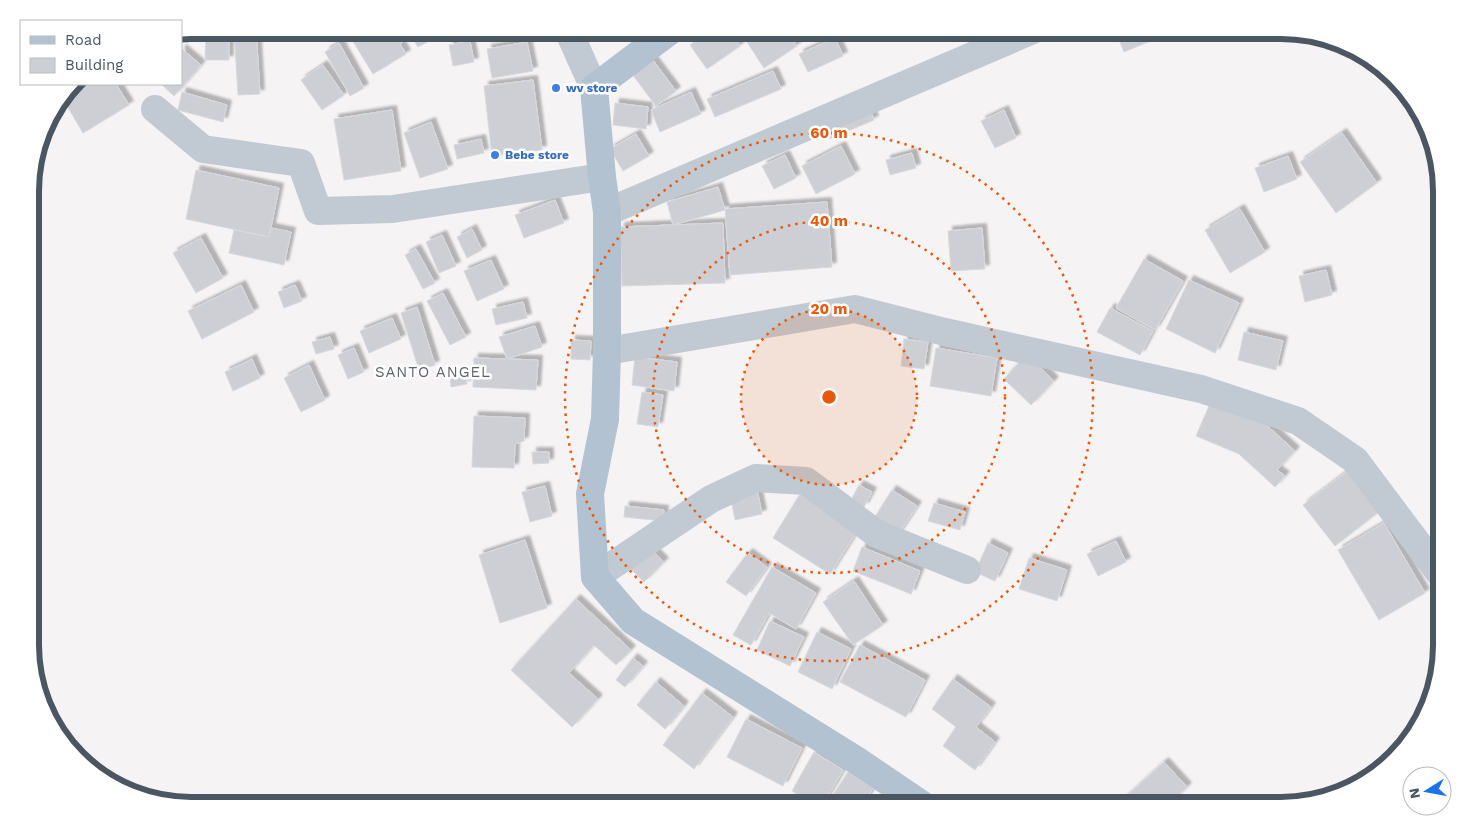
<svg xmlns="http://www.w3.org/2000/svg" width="1472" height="836" font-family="'Work Sans',sans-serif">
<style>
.building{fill:#cdcfd5;stroke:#d7d9de;filter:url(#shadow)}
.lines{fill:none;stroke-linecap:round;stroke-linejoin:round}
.minor{stroke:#c1cad2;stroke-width:28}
.primary{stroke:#b3c2d1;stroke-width:28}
.ring{fill:none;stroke:#e8590c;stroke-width:2.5;stroke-dasharray:2.5 5}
.shop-dot{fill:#3f7fe0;stroke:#fff;stroke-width:2}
.labels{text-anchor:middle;stroke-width:5;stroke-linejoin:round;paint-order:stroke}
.shop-label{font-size:12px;font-weight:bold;fill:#366cbe;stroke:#fff;text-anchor:start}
.quarter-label{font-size:15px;letter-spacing:1px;fill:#5f6368;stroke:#fff}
.rim{fill:none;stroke:#4a5661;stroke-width:6}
.centre{fill:#e8590c;stroke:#fff;stroke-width:2.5}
.ring-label{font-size:15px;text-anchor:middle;font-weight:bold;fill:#e8590c;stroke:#fff;stroke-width:5;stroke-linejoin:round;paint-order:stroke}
</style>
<defs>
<filter id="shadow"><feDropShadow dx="4.5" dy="-4.5" stdDeviation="1" flood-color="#0004"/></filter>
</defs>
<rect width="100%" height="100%" fill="#f5f3f3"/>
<g class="building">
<path d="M 206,30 L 229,30 L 229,60 L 205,60 Z"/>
<path d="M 234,30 L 256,30 L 260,94 L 238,95 Z"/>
<path d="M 346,30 L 407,30 L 411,36 L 400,44 L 406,54 L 373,74 Z"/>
<path d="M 407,30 L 449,30 L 418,47 Z"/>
<path d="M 711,30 L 729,30 L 740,46 L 707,69 L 690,45 Z"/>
<path d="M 739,30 L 786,30 L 797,46 L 764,68 Z"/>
<path d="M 1115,30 L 1177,30 L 1124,52 Z"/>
<path d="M 835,38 L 843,56 L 808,72 L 799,54 Z"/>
<path d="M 470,41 L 474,62 L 453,66 L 449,45 Z"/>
<path d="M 527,42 L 533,71 L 492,78 L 487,49 Z"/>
<path d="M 339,43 L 364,88 L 350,96 L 325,52 Z"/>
<path d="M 182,49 L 201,65 L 174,96 L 161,84 L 181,84 L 181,50 Z"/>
<path d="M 652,59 L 676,91 L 656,106 L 632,74 Z"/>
<path d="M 323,65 L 344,95 L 322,110 L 301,80 Z"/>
<path d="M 773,71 L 781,89 L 715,117 L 707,99 Z"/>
<path d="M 533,80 L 542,150 L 492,156 L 484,86 Z"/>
<path d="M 82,84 L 116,84 L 129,105 L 83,133 L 63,99 L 67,92 Z"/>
<path d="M 182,92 L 227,105 L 223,122 L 178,110 Z"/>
<path d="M 691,92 L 701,114 L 660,132 L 651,110 Z"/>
<path d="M 615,103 L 648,107 L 646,129 L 613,125 Z"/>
<path d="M 868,105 L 874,120 L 829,139 L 823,124 Z"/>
<path d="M 392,110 L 401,171 L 344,180 L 334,119 Z"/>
<path d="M 1004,110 L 1016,138 L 995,148 L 981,121 Z"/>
<path d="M 431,122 L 448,169 L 420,178 L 404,133 Z"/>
<path d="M 1342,133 L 1377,183 L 1336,213 L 1300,162 Z"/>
<path d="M 636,134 L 649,156 L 623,171 L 610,149 Z"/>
<path d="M 481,139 L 484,153 L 457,159 L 454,145 Z"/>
<path d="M 841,146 L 855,174 L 816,194 L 802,166 Z"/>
<path d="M 912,153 L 916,168 L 890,175 L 886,160 Z"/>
<path d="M 785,155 L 796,178 L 774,189 L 762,166 Z"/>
<path d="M 1288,156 L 1297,179 L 1264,192 L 1255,168 Z"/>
<path d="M 196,170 L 279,188 L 269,237 L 186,219 Z"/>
<path d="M 718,187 L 725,210 L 673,225 L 667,202 Z"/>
<path d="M 555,200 L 564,223 L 524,238 L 515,215 Z"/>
<path d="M 827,202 L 832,267 L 730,275 L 725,209 Z"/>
<path d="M 1240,209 L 1265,252 L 1230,273 L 1205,230 Z"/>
<path d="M 723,223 L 725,283 L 622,286 L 620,227 Z"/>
<path d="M 271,228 L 291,232 L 284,265 L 229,253 L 234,230 L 269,237 Z"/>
<path d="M 982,228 L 985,269 L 951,271 L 948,231 Z"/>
<path d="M 472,229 L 482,250 L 467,258 L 457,237 Z"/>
<path d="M 442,235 L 456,266 L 439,273 L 426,242 Z"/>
<path d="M 201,238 L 223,278 L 196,293 L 173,253 Z"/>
<path d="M 416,249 L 435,283 L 423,289 L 405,255 Z"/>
<path d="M 1144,259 L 1183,281 L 1155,330 L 1116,308 Z"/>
<path d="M 491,260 L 504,289 L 477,301 L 464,271 Z"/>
<path d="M 1326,270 L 1332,295 L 1305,302 L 1299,276 Z"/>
<path d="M 1189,280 L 1239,303 L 1215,353 L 1166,329 Z"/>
<path d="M 241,285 L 254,312 L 202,339 L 188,311 Z"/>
<path d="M 295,285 L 302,301 L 284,308 L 278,292 Z"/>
<path d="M 443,293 L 466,337 L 450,345 L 427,301 Z"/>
<path d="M 523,302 L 527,318 L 496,325 L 492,309 Z"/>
<path d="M 417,307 L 435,365 L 419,370 L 401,313 Z"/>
<path d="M 1110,308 L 1153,331 L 1140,355 L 1097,332 Z"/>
<path d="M 392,318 L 401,339 L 369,353 L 360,331 Z"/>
<path d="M 535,326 L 542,347 L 507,359 L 499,337 Z"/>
<path d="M 1244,332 L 1283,341 L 1276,370 L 1238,360 Z"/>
<path d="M 330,337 L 334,349 L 316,354 L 312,342 Z"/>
<path d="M 904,339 L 928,342 L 924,369 L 901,366 Z"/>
<path d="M 571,340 L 591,341 L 590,360 L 571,359 Z"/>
<path d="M 354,348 L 364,372 L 348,379 L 338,355 Z"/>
<path d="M 936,348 L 997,358 L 991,396 L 930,386 Z"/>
<path d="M 1027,354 L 1054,381 L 1031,405 L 1004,379 Z"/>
<path d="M 635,357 L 677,362 L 674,391 L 632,385 Z"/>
<path d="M 474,358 L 538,360 L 536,390 L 473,387 Z"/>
<path d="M 252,359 L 260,378 L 233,391 L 225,372 Z"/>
<path d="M 309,365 L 325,400 L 301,412 L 284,378 Z"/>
<path d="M 466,372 L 467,384 L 451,387 L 450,374 Z"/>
<path d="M 642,392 L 663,395 L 658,427 L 637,424 Z"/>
<path d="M 1212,399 L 1261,420 L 1295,451 L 1277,470 L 1285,476 L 1275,487 L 1239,454 L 1196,436 Z"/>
<path d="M 474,416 L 525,418 L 524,441 L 515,444 L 514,468 L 472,467 Z"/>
<path d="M 532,452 L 549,452 L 549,463 L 533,464 Z"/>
<path d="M 1349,470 L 1380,511 L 1335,546 L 1303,505 Z"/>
<path d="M 859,485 L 872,492 L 864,507 L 851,500 Z"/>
<path d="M 545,486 L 552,516 L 530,522 L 522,492 Z"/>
<path d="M 757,490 L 762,514 L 735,520 L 730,495 Z"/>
<path d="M 892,490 L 917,506 L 897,536 L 873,520 Z"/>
<path d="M 800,494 L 857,531 L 830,574 L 773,538 Z"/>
<path d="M 934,503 L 965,512 L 960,530 L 928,521 Z"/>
<path d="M 625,506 L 664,510 L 663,521 L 624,517 Z"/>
<path d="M 1384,523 L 1425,593 L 1379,620 L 1338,550 Z"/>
<path d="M 525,540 L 547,608 L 500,623 L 479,555 Z"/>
<path d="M 1116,541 L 1126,562 L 1098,576 L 1087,554 Z"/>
<path d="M 988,543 L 1008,553 L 995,581 L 975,572 Z"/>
<path d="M 648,546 L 664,562 L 644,582 L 628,566 Z"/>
<path d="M 862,547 L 920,571 L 911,594 L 853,571 Z"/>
<path d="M 748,553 L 767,567 L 746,596 L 726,582 Z"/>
<path d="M 1029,558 L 1067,570 L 1057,601 L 1019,589 Z"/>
<path d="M 772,567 L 816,593 L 796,629 L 769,613 L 751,645 L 733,635 Z"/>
<path d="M 854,581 L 883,625 L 853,645 L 823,602 Z"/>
<path d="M 576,599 L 631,650 L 616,665 L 594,645 L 569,673 L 598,699 L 572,727 L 511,670 Z"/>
<path d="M 770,621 L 804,637 L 790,666 L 757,650 Z"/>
<path d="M 817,632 L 851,649 L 832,689 L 798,672 Z"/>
<path d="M 860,645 L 925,680 L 906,717 L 840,682 Z"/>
<path d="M 633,658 L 643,666 L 625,687 L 616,680 Z"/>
<path d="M 953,679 L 991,707 L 976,727 L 995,742 L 975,770 L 943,746 L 956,727 L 932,709 Z"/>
<path d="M 656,682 L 684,706 L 665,729 L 637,705 Z"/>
<path d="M 702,693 L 733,717 L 694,769 L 663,745 Z"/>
<path d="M 746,719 L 802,748 L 783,786 L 727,757 Z"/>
<path d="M 814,752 L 843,770 L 822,806 L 815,806 L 792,791 Z"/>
<path d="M 1164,762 L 1187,787 L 1167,806 L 1116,806 Z"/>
<path d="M 848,772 L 873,788 L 862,806 L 826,806 Z"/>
</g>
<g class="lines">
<g class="minor">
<path d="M 568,30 L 594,88"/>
<path d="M 155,109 L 203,149 L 301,163 L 318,211 L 393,209 L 602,177"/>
<path d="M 607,212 L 1033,30"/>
<path d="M 607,351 L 855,309 L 945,332 L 1201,389 L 1298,421 L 1355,460 L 1442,576"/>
<path d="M 595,577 L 711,499 L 756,478 L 806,481 L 877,534 L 967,570"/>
</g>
<path class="primary" d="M 671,30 L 594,88 L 602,177 L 607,212 L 607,351 L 605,419 L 590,494 L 595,577 L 633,621 L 859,762 L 924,806"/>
</g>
<circle cx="829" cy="397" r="88" fill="#e8590c" fill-opacity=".12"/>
<g class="ring">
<circle cx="829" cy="397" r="88"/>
<circle cx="829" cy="397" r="176"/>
<circle cx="829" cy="397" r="264"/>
</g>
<g class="shop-dot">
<circle cx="556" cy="88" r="5"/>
<circle cx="495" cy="155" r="5"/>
</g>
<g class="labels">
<g class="shop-label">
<text x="566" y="92">wv store</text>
<text x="505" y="159">Bebe store</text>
</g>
<g class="quarter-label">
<text x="433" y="377">SANTO ANGEL</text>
</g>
</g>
<path d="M0 0H1472V836H0ZM191 39H1281A152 152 0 0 1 1433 191V645A152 152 0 0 1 1281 797H191A152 152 0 0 1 39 645V191A152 152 0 0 1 191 39Z" fill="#fff" fill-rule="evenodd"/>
<path class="rim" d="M191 39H1281A152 152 0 0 1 1433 191V645A152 152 0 0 1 1281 797H191A152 152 0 0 1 39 645V191A152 152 0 0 1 191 39Z"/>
<circle cx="829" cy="397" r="8" class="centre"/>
<g class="ring-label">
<text x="829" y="138">60 m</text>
<text x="829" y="226">40 m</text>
<text x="829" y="314">20 m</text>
</g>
<rect x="20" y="20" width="162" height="65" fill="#ffffff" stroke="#b7bbc0"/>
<rect x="30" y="36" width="25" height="8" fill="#b3c2d1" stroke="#b7bbc0"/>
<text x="65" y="45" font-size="15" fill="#4a5661">Road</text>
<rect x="30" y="58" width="25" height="15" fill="#cdcfd5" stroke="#b7bbc0"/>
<text x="65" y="70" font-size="15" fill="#4a5661">Building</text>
<g transform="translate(1427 791) rotate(259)"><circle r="24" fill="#ffffff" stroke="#b7bbc0"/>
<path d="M0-4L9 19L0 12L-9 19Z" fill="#1a73e8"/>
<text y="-8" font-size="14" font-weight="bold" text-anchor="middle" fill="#4a5661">N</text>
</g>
</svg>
